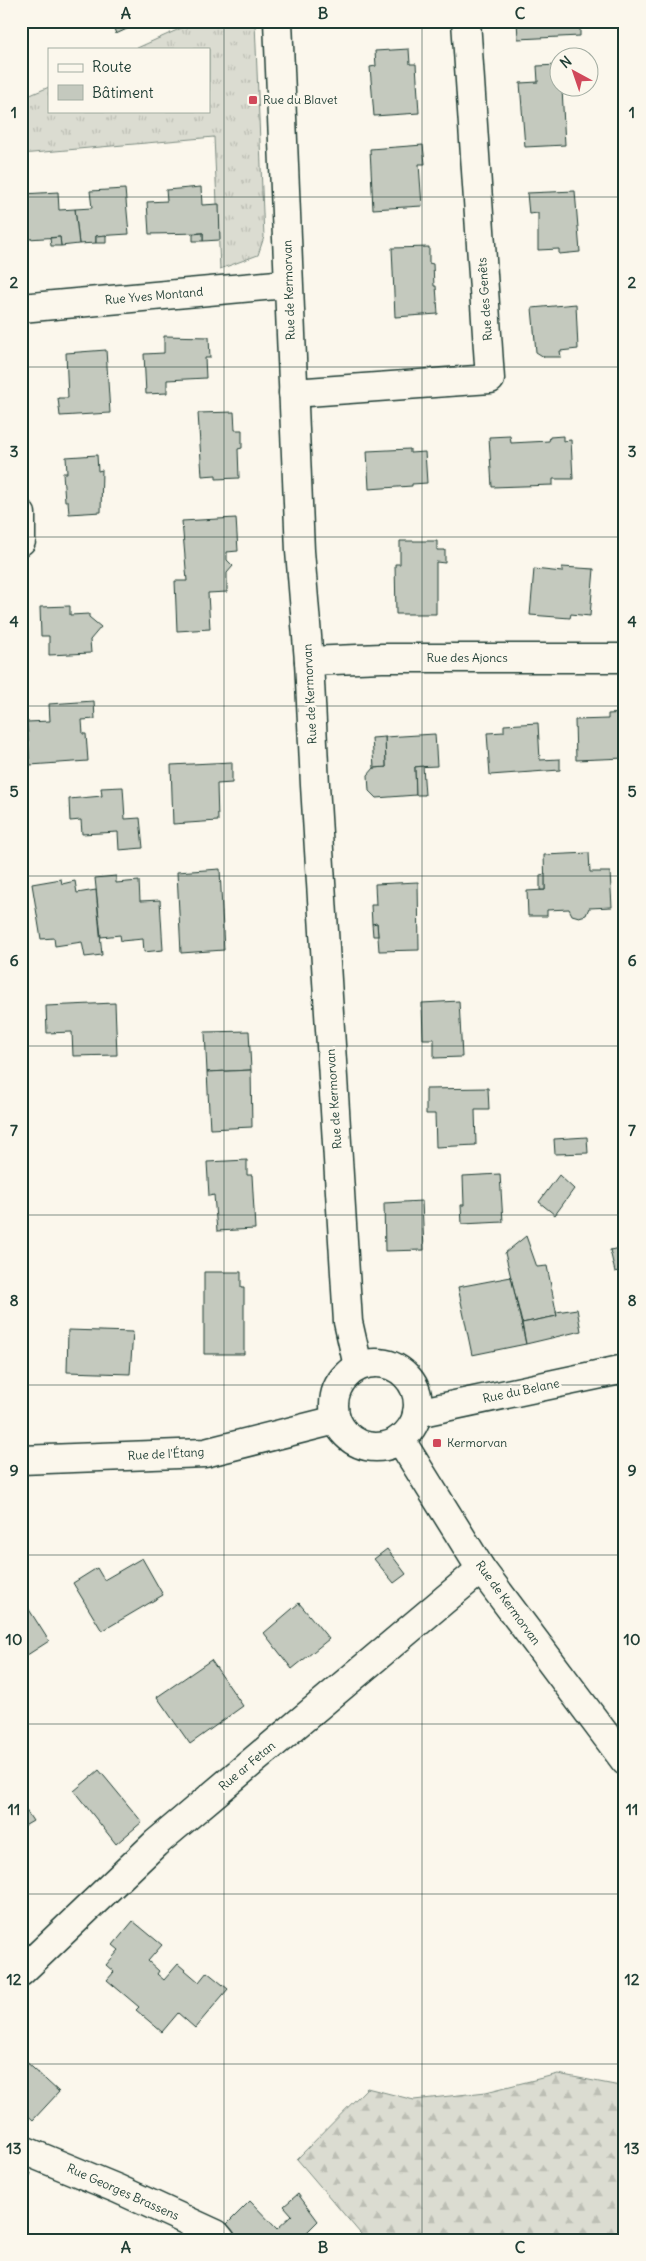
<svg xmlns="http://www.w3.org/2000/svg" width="646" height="2261" font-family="Delius,sans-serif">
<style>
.grass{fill:url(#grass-tufts);stroke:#7d8c82}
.forest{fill:url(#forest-firs);stroke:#7d8c82}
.building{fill:#c4c9be;stroke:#1f3d34}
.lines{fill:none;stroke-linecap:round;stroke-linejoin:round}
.street-casing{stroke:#1f3d34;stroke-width:31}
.secondary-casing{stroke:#1f3d34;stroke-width:31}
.street{stroke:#fbf7ec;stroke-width:28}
.secondary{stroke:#fbf7ec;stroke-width:28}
.grid{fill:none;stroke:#1f3d34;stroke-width:1;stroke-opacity:0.55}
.poi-dot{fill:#d1495b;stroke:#fbf7ec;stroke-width:2}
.labels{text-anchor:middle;stroke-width:5;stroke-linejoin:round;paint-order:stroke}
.poi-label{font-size:12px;fill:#1f3d34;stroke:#fbf7ec;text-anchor:start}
.street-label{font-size:12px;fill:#1f3d34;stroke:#fbf7ec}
.neatline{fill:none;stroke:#1f3d34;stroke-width:2}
.grid-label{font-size:16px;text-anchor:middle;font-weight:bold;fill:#1f3d34}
</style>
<defs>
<pattern id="grass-tufts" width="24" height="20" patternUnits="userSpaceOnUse" patternTransform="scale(1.25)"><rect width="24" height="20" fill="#dbdcd1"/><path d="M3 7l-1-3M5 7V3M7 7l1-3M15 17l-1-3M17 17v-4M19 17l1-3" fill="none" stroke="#bcbeb4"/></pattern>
<pattern id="forest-firs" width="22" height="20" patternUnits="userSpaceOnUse" patternTransform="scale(1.25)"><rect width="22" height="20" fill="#dbdcd1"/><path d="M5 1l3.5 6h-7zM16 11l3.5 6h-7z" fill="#bcbeb4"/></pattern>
</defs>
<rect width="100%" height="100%" fill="#fbf7ec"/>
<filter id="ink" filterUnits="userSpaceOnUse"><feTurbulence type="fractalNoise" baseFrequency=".02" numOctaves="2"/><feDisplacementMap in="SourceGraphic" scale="10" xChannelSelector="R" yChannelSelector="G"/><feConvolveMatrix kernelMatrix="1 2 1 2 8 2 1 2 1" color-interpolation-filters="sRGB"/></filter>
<g filter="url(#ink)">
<path class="grass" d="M 197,21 L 255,23 L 264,237 L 258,255 L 220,269 L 214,137 L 21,154 L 21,99 L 49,87 L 49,111 L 209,111 L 209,49 L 135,49 Z"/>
<path class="forest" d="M 558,2074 L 625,2087 L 625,2240 L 366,2240 L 297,2159 L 367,2088 L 414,2100 L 486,2092 Z"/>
<g class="building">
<path d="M 111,21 L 144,21 L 116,34 Z"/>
<path d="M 517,21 L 580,21 L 580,36 L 518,39 Z"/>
<path d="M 409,49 L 410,64 L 416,64 L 419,113 L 374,116 L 370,67 L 376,66 L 375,51 Z"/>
<path d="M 558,65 L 558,88 L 562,88 L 565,145 L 525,147 L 520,83 L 538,82 L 537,66 Z"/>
<path d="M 423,145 L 425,164 L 419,164 L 422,206 L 373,209 L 370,149 Z"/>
<path d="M 201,187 L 202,205 L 219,204 L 220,240 L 203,241 L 203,233 L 149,234 L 147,202 L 167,201 L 166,190 Z"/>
<path d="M 125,189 L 129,234 L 96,236 L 96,243 L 79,244 L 75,209 L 92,208 L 90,191 Z"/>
<path d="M 575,191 L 580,252 L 559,254 L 559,249 L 538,250 L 538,213 L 529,214 L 527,193 Z"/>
<path d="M 58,192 L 59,210 L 75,209 L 79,244 L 61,246 L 60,237 L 28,239 L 23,194 Z"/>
<path d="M 203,233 L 203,241 L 193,241 L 193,234 Z"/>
<path d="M 106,235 L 106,243 L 96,243 L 96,236 Z"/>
<path d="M 60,237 L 61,246 L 51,246 L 50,238 Z"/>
<path d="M 429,247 L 429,263 L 433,264 L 434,286 L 436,286 L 438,314 L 395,317 L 392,248 Z"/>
<path d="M 576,304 L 578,349 L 560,351 L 561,357 L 544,357 L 536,352 L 532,308 Z"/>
<path d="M 164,336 L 209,337 L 210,358 L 205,358 L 206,378 L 167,380 L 167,393 L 146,394 L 144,354 L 164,353 Z"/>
<path d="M 106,350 L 110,413 L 60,416 L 58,398 L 68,398 L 66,353 Z"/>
<path d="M 234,412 L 235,430 L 242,430 L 242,448 L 238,449 L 239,478 L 216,479 L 216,475 L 202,476 L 198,413 Z"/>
<path d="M 510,436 L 511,443 L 549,441 L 550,437 L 563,436 L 563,441 L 571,440 L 573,479 L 553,479 L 553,485 L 492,487 L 489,437 Z"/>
<path d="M 410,449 L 410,453 L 425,452 L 427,483 L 412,484 L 412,486 L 369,489 L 367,451 Z"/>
<path d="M 97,455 L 98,471 L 102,470 L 101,512 L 69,514 L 68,501 L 65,501 L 63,473 L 67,473 L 66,457 Z"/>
<path d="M 236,518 L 238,551 L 227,552 L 227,560 L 233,566 L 227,573 L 227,592 L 208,593 L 210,629 L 177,631 L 175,581 L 187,581 L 182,521 Z"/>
<path d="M 620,540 L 625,540 L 625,603 L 624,603 Z"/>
<path d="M 400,541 L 437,541 L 437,550 L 445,550 L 445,563 L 436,562 L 436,614 L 396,614 L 395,564 L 400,564 Z"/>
<path d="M 562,567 L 594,569 L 590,616 L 571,614 L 570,618 L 530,615 L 534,569 L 562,572 Z"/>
<path d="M 70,606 L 70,615 L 89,614 L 89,617 L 101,627 L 90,640 L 91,653 L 49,655 L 49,636 L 41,636 L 40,607 Z"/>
<path d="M 94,701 L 95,719 L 82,720 L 83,734 L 86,734 L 88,761 L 30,765 L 27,722 L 50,721 L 49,704 Z"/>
<path d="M 625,713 L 625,758 L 576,760 L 575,720 L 608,719 L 608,714 Z"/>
<path d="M 538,723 L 540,760 L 560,759 L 560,770 L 490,775 L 487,733 L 504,732 L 504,725 Z"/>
<path d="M 435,734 L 437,766 L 415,767 L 416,795 L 376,798 L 369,791 L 368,775 L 374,768 L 386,767 L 385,737 Z"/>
<path d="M 385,737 L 386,767 L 374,768 L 372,738 Z"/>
<path d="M 232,762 L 232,783 L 217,784 L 218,821 L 173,824 L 171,765 Z"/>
<path d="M 423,766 L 425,795 L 416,795 L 415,767 Z"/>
<path d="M 123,787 L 125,819 L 140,818 L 143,848 L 119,850 L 118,832 L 82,834 L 81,820 L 70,821 L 69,799 L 102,796 L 101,788 Z"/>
<path d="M 589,853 L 590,872 L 610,872 L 612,907 L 589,908 L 586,915 L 579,917 L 572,915 L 569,909 L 547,910 L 547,916 L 528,916 L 527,891 L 545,890 L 544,855 Z"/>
<path d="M 220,869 L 224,950 L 181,953 L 177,872 Z"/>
<path d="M 545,874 L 545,890 L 540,890 L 540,875 Z"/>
<path d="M 116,876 L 116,883 L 139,881 L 140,901 L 160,900 L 163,950 L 144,952 L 143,939 L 121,941 L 120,935 L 101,937 L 95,878 Z"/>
<path d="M 61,879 L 62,884 L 75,881 L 77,893 L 96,890 L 102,955 L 85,957 L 82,942 L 55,946 L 54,938 L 41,939 L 32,884 Z"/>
<path d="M 418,882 L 419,950 L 379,951 L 377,923 L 372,924 L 371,905 L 376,905 L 375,884 Z"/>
<path d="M 377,923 L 378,936 L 373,936 L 372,924 Z"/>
<path d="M 459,1001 L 462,1057 L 434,1058 L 434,1039 L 423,1039 L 422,1003 Z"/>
<path d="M 115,1003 L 117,1055 L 73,1056 L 72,1032 L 47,1033 L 46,1006 Z"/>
<path d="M 249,1031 L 251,1070 L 207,1072 L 205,1032 Z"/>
<path d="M 251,1070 L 252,1127 L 210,1129 L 207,1072 Z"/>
<path d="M 488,1088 L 489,1110 L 475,1110 L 476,1145 L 436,1147 L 435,1114 L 426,1114 L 426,1089 Z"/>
<path d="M 587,1137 L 588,1153 L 555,1154 L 554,1139 Z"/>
<path d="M 247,1160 L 247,1175 L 252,1175 L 255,1229 L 217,1231 L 214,1195 L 209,1196 L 207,1162 Z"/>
<path d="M 500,1174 L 503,1222 L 462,1224 L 461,1205 L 464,1205 L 463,1176 Z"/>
<path d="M 559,1175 L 574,1189 L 555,1215 L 539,1202 Z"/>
<path d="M 422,1201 L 424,1250 L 385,1251 L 384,1203 Z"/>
<path d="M 526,1236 L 537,1267 L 547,1266 L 557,1316 L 522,1323 L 505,1253 Z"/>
<path d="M 625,1247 L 625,1286 L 621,1270 L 615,1272 L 610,1250 Z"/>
<path d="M 204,1272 L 241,1272 L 241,1287 L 244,1287 L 244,1354 L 204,1354 Z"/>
<path d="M 511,1277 L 526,1344 L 472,1355 L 458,1287 Z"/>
<path d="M 577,1309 L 581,1331 L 526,1344 L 522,1323 L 557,1316 L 556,1312 Z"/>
<path d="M 68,1330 L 133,1332 L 130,1374 L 67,1372 Z"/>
<path d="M 387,1549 L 406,1574 L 394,1583 L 374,1559 Z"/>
<path d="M 142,1558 L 163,1595 L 102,1631 L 73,1583 L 97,1568 L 104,1580 Z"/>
<path d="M 23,1600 L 49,1641 L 21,1659 L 21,1602 Z"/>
<path d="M 299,1603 L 329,1639 L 292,1669 L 264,1633 Z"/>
<path d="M 211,1660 L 243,1706 L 190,1744 L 157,1697 Z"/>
<path d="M 99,1770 L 142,1822 L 116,1844 L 74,1791 Z"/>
<path d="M 21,1803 L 33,1821 L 21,1828 Z"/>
<path d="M 133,1921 L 162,1945 L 148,1961 L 159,1971 L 157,1974 L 164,1980 L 178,1964 L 199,1982 L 207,1972 L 228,1989 L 195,2028 L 178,2013 L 162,2032 L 136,2010 L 139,2007 L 107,1980 L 114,1972 L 106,1965 L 119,1950 L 113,1945 Z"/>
<path d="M 21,2057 L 59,2092 L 33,2120 L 21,2109 Z"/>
<path d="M 21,2170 L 31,2173 L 21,2201 Z"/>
<path d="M 298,2194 L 318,2221 L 299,2240 L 239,2240 L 226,2225 L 250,2201 L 277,2229 L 292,2215 L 284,2206 Z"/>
</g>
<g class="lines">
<defs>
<g id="street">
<path d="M 21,308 L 287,284"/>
<path d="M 293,393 L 490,379 L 466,21"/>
<path d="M 21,514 L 21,541"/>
<path d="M 309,661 L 382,658 L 625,658"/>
<path d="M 21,2149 L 118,2189 L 216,2234 L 221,2240"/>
</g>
<g id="secondary">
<path d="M 278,21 L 300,551 L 309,661 L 315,785 L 348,1322 L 358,1366"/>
<circle cx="376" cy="1405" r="42"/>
<path d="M 417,1413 L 625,1369"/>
<path d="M 400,1439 L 481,1569 L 625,1761"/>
<path d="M 21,1460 L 205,1453 L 336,1420"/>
<path d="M 21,1972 L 156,1843 L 481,1569"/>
</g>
</defs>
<use href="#street" class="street-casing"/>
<use href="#secondary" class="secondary-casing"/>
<use href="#street" class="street"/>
<use href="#secondary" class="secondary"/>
</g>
</g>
<path class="grid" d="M 224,21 L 224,2240M 422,21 L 422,2240M 21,197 L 625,197M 21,367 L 625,367M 21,537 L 625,537M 21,706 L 625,706M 21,876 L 625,876M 21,1046 L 625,1046M 21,1215 L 625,1215M 21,1385 L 625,1385M 21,1555 L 625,1555M 21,1724 L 625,1724M 21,1894 L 625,1894M 21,2064 L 625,2064"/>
<g class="poi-dot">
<rect x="248" y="95" width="10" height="10" rx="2.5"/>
<rect x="432" y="1438" width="10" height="10" rx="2.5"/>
</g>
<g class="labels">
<g class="poi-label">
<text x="263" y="104">Rue du Blavet</text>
<text x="447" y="1447">Kermorvan</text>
</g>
<g class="street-label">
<text transform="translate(289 290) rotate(-92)" y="4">Rue de Kermorvan</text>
<text transform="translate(154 296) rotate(-5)" y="4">Rue Yves Montand</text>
<text transform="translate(485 299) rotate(-94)" y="4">Rue des Genêts</text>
<text x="467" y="662">Rue des Ajoncs</text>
<text transform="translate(310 694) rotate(-93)" y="4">Rue de Kermorvan</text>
<text transform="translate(334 1099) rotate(-94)" y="4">Rue de Kermorvan</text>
<text transform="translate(521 1391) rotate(-12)" y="4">Rue du Belane</text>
<text transform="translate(166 1454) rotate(-3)" y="4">Rue de l'Étang</text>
<text transform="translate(508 1603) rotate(54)" y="4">Rue de Kermorvan</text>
<text transform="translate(247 1766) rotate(-40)" y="4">Rue ar Fetan</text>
<text transform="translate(123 2192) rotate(24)" y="4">Rue Georges Brassens</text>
</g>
</g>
<rect width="646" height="2261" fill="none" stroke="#fbf7ec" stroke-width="55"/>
<rect x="48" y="48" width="162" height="65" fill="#fbf7ec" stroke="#a3ada2"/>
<rect x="58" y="64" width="25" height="8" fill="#fbf7ec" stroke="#a3ada2"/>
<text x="92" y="72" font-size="15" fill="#1f3d34">Route</text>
<rect x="58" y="85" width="25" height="15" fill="#c4c9be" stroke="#a3ada2"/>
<text x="92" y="98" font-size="15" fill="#1f3d34">Bâtiment</text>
<g transform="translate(574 72) rotate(320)"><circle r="24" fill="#fbf7ec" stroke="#a3ada2"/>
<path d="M0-4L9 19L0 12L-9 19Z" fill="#d1495b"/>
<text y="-8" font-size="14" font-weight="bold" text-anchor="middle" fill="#1f3d34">N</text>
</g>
<rect x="28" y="28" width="590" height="2206" class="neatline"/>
<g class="grid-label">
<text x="126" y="19">A</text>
<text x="323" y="19">B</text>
<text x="520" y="19">C</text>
<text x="14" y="118">1</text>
<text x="632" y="118">1</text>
<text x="14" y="288">2</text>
<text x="632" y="288">2</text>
<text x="14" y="457">3</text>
<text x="632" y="457">3</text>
<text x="14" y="627">4</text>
<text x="632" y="627">4</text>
<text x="14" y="797">5</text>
<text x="632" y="797">5</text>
<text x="14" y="966">6</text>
<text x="632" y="966">6</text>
<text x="14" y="1136">7</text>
<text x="632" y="1136">7</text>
<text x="14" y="1306">8</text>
<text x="632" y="1306">8</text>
<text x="14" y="1476">9</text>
<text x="632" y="1476">9</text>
<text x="14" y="1645">10</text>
<text x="632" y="1645">10</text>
<text x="14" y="1815">11</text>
<text x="632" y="1815">11</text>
<text x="14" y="1985">12</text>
<text x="632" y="1985">12</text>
<text x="14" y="2154">13</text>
<text x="632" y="2154">13</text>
<text x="126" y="2253">A</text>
<text x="323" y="2253">B</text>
<text x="520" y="2253">C</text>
</g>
</svg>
